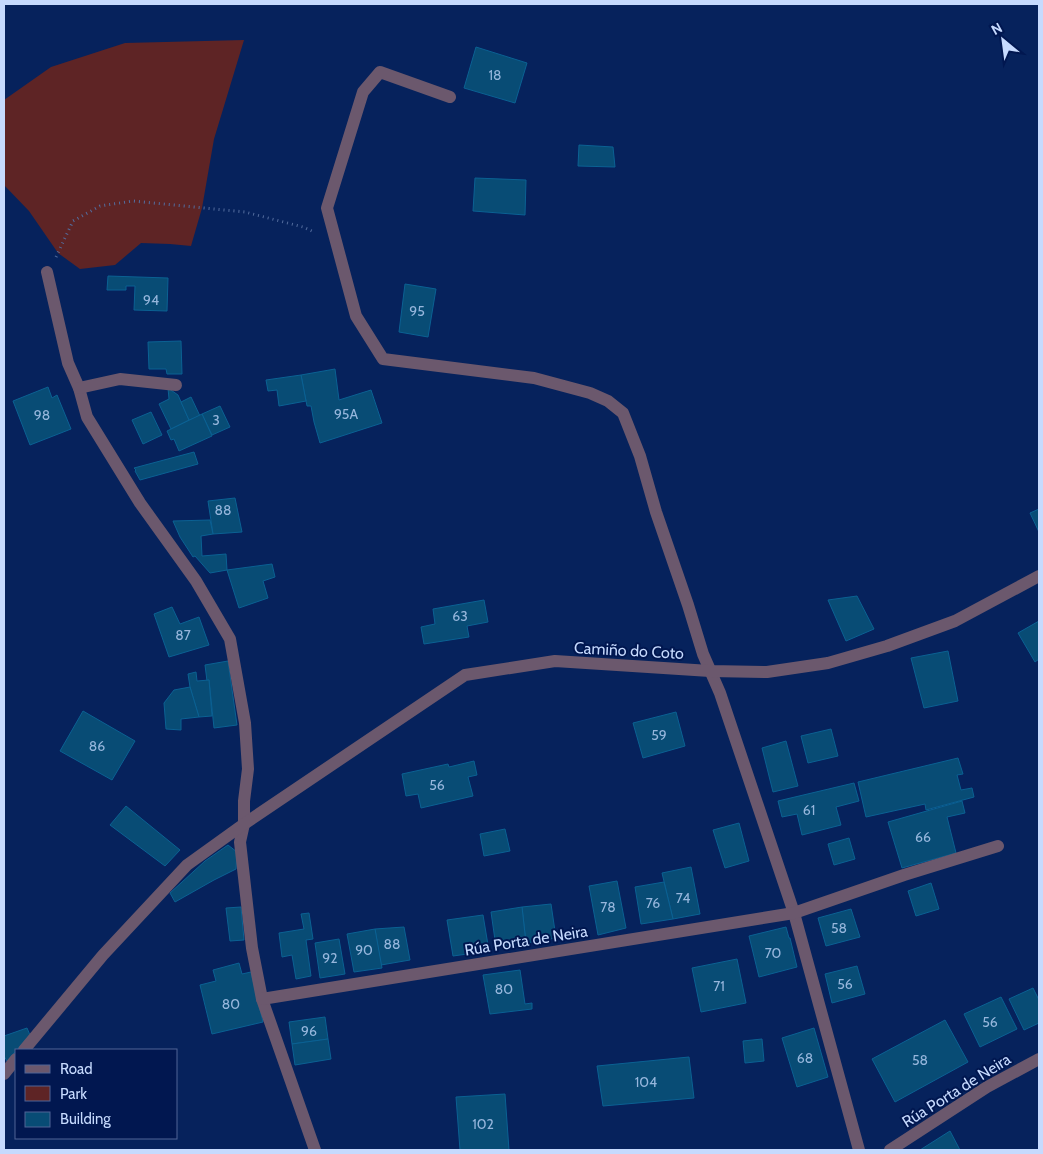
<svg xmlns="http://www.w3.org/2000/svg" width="1043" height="1154" font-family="Cabin,sans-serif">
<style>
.green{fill:#5e2425}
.building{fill:#084c75;stroke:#0b6193}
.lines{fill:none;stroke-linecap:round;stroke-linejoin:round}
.path{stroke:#546d9e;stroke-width:3;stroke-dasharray:1 4;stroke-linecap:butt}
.street{stroke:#6b586d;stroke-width:12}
.labels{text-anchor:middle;stroke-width:4;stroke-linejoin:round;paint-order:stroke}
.number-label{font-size:14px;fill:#96b6dc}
.street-label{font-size:16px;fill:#c6dafe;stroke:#011750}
</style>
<rect width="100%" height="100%" fill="#06225c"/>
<path class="green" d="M 244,40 L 214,139 L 202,208 L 191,246 L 170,244 L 141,243 L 115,265 L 80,269 L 58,253 L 29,211 L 4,185 L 4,100 L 51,67 L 125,43 Z"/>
<g class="building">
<path d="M 476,47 L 527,63 L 515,103 L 464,88 Z"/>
<path d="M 579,145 L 613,147 L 615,167 L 578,166 Z"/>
<path d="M 475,178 L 526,180 L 525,215 L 473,211 Z"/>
<path d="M 108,276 L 168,278 L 167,311 L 134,310 L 135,286 L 126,286 L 126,290 L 107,290 Z"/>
<path d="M 405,284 L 436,289 L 428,337 L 399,332 Z"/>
<path d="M 181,341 L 182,374 L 167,374 L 166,369 L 149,369 L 148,342 Z"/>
<path d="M 335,369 L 339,400 L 371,390 L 382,423 L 320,443 L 314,422 L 311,406 L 307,406 L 301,375 Z"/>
<path d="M 301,375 L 306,401 L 279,406 L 277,390 L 268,391 L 266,380 Z"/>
<path d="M 48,387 L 52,398 L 57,395 L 71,429 L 30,445 L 13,401 Z"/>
<path d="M 168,388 L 178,395 L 189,420 L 171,429 L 159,404 L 169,399 Z"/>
<path d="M 191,397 L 200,416 L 189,420 L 181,402 Z"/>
<path d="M 220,406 L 230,427 L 212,435 L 202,414 Z"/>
<path d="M 151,412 L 162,435 L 143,444 L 132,420 Z"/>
<path d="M 202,414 L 212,436 L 179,451 L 174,439 L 171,440 L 167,431 Z"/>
<path d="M 194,452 L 198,464 L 140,480 L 135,471 L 136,470 L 134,468 Z"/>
<path d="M 235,498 L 242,532 L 213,534 L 208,501 Z"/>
<path d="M 1039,509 L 1039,532 L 1030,513 Z"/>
<path d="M 210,520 L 213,534 L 201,536 L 202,556 L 226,554 L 227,570 L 210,573 L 195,556 L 193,557 L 180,537 L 173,521 Z"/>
<path d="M 272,564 L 275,577 L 263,581 L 268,598 L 239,608 L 227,570 Z"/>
<path d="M 857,596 L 874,629 L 846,641 L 828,600 Z"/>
<path d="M 484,600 L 488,622 L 467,626 L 469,637 L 424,644 L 421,627 L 435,624 L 433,609 Z"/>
<path d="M 172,607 L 180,624 L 199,617 L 209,645 L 169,657 L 154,614 Z"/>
<path d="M 1039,621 L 1039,659 L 1035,662 L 1018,633 Z"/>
<path d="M 948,651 L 958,701 L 924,708 L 911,658 Z"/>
<path d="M 228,661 L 237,725 L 214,728 L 209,680 L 207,681 L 205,665 Z"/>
<path d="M 196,672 L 197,681 L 209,680 L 212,716 L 199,717 L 190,687 L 188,674 Z"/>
<path d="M 190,687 L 199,717 L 181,719 L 181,730 L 166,729 L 164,703 L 174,690 Z"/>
<path d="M 83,711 L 135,741 L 112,780 L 60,751 Z"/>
<path d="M 676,712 L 685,746 L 643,758 L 633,723 Z"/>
<path d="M 831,729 L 838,756 L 808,763 L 801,736 Z"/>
<path d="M 786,741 L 798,786 L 773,792 L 762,748 Z"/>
<path d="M 958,758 L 963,774 L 957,775 L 961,790 L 972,788 L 974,797 L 926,810 L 925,804 L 866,817 L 858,782 Z"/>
<path d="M 474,761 L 477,775 L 468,777 L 473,796 L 421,808 L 418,794 L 406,796 L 402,774 L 448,764 L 449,767 Z"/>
<path d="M 854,783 L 859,801 L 836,807 L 841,825 L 802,835 L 797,814 L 782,817 L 778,801 Z"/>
<path d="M 962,801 L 965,813 L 947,817 L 956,853 L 902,868 L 888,822 Z"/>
<path d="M 126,806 L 180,850 L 165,866 L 110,825 Z"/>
<path d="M 739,823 L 749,861 L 725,868 L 713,830 Z"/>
<path d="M 505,829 L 510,851 L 484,856 L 480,834 Z"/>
<path d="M 849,838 L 855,859 L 834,865 L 828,844 Z"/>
<path d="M 228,845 L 237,852 L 236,869 L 214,880 L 175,902 L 170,893 L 205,861 Z"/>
<path d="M 691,867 L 700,914 L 673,919 L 662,873 Z"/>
<path d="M 617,881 L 626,928 L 598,935 L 589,886 Z"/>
<path d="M 664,882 L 673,919 L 641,924 L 635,887 Z"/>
<path d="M 931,883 L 939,909 L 916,916 L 908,891 Z"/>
<path d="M 551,904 L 556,938 L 526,943 L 522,907 Z"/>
<path d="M 241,907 L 244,940 L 230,941 L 226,908 Z"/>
<path d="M 522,907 L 526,943 L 496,947 L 491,912 Z"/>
<path d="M 851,909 L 860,937 L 826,946 L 818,918 Z"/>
<path d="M 309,913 L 313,939 L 306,940 L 311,976 L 296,979 L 292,955 L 282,957 L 279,933 L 304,929 L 301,914 Z"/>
<path d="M 483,915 L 489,951 L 453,956 L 447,920 Z"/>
<path d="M 404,927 L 410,960 L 381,965 L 375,929 Z"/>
<path d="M 786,927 L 789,938 L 790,938 L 797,967 L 759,977 L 749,936 Z"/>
<path d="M 375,929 L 382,968 L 354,972 L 347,934 Z"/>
<path d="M 339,939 L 345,974 L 320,978 L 315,943 Z"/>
<path d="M 737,959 L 746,1003 L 701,1012 L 692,968 Z"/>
<path d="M 239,963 L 242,974 L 251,972 L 263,1022 L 212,1034 L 200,985 L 216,981 L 213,970 Z"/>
<path d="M 857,966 L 865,994 L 832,1003 L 825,974 Z"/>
<path d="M 520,970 L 525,1004 L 532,1003 L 532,1009 L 490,1014 L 483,975 Z"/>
<path d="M 1033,988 L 1039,1000 L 1039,1023 L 1024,1030 L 1009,999 Z"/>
<path d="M 1001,997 L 1017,1029 L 980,1047 L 964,1014 Z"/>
<path d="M 325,1017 L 328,1039 L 292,1044 L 289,1022 Z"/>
<path d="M 945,1020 L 968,1062 L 895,1102 L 872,1059 Z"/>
<path d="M 27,1028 L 30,1035 L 7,1061 L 4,1056 L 4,1036 Z"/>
<path d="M 814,1028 L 828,1077 L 797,1087 L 782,1038 Z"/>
<path d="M 328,1039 L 331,1059 L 295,1065 L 292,1044 Z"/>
<path d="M 762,1039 L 764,1061 L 745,1063 L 743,1041 Z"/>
<path d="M 689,1057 L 694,1098 L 603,1106 L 597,1066 Z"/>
<path d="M 505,1094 L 509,1150 L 460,1150 L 456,1097 Z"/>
<path d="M 950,1131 L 960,1150 L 920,1150 Z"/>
</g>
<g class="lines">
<path class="path" d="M 56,257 L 73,221 L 100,206 L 133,201 L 245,212 L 303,227 L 314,232"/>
<g class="street">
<path d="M 450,97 L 380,72 L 363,92 L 327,208 L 356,316 L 383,359 L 534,378 L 590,393 L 608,401 L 623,413 L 640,456 L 656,512 L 688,605 L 703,654 L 720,693 L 794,913 L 859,1150"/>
<path d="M 47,272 L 68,363 L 79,388 L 87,417 L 140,503 L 196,581 L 230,639 L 245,723 L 248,769 L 244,801 L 244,824 L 240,842 L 252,948 L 262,999 L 315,1150"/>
<path d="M 79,388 L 120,379 L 176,385"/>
<path d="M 262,999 L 794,913 L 904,875 L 998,846"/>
<path d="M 24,1050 L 103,955 L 187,865 L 244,824 L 465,675 L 555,661 L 710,671 L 767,672 L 828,663 L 887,646 L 955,621 L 1039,576"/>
<path d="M 4,1074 L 16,1059"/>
<path d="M 890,1150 L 987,1087 L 1039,1059"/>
</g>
</g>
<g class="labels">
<g class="number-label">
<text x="495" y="80">18</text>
<text x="151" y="305">94</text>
<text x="417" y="316">95</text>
<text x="346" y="419">95A</text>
<text x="42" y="420">98</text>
<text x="216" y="425">3</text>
<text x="223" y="515">88</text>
<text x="460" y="621">63</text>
<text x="183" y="640">87</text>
<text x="659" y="740">59</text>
<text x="97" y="751">86</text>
<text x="437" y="790">56</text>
<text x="809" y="815">61</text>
<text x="923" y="842">66</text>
<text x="683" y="903">74</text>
<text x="653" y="908">76</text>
<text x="608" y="912">78</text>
<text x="839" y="933">58</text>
<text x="392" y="949">88</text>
<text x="364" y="955">90</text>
<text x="773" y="958">70</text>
<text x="330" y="963">92</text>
<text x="845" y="989">56</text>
<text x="719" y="991">71</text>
<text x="504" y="994">80</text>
<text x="231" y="1009">80</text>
<text x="990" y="1027">56</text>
<text x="309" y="1036">96</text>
<text x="805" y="1063">68</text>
<text x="920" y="1065">58</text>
<text x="646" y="1087">104</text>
<text x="483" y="1129">102</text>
</g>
<g class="street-label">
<text transform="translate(629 650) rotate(3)" y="6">Camiño do Coto</text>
<text transform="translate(526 940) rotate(-9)" y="6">Rúa Porta de Neira</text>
<text transform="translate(956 1090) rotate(-32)" y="6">Rúa Porta de Neira</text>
</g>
</g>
<rect width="1043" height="1154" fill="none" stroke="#c6dafe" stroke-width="10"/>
<rect x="15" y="1049" width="162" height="90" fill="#011750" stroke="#506596"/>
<rect x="25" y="1065" width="25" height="8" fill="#6b586d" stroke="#506596"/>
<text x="60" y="1074" font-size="15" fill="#c6dafe">Road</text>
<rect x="25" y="1086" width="25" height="15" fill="#5e2425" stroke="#506596"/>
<text x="60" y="1099" font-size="15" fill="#c6dafe">Park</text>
<rect x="25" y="1112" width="25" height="15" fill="#084c75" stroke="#506596"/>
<text x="60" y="1124" font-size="15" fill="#c6dafe">Building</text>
<g transform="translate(1003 40) rotate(331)" stroke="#011750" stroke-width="4" paint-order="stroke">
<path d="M0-4L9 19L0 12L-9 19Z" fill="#c6dafe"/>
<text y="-8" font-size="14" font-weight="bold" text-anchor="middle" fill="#c6dafe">N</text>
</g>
</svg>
